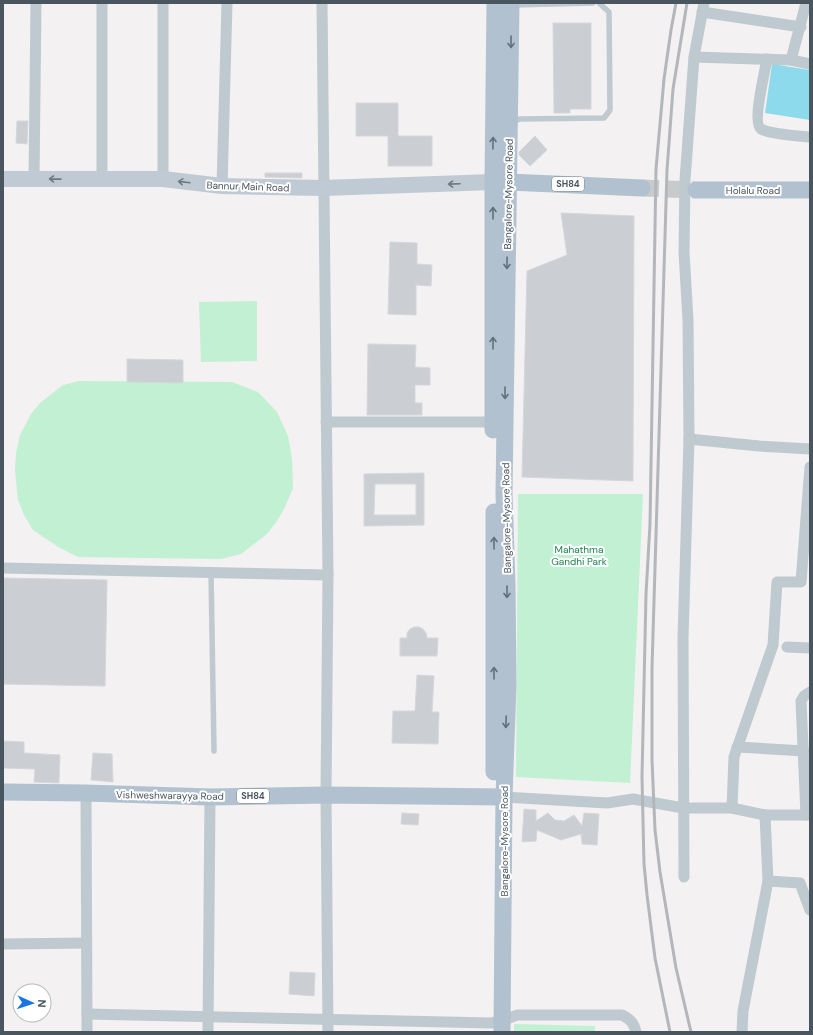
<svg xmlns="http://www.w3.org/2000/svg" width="813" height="1035" font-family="'DM Sans',sans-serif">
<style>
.green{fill:#c1f0d3}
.water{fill:#8edaed}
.building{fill:#cbced3;stroke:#d5d7dc;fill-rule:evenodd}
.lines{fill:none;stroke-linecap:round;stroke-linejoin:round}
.primary-tunnel{stroke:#c8cacc;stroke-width:17;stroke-dasharray:17 8;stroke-linecap:butt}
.lane{stroke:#bfc9d0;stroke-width:5.5}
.street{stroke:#bfc9d0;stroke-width:11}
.secondary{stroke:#bfcad4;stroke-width:16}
.primary{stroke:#b1c1cf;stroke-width:17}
.rail{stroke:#b3b6bb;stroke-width:3}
.oneway{stroke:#63707b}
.oneway2{stroke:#6c7882}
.labels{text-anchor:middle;stroke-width:4;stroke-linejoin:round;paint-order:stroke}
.shield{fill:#fff;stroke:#80888f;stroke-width:1}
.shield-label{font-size:9px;font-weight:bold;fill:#49555f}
.street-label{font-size:10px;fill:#49555f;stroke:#fff}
.park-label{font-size:10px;fill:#18824c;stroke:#fff}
</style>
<rect width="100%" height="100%" fill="#f3f1f1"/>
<g class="green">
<path d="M 257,301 L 257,361 L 201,362 L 199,302 Z"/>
<path d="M 79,381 L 232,382 L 258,392 L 277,412 L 288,436 L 292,458 L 293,488 L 285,507 L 277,521 L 267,534 L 241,554 L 221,559 L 78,557 L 60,548 L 33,530 L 24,515 L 18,500 L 15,471 L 16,453 L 20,435 L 31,414 L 40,403 L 63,385 Z"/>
<path d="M 518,494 L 643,494 L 630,783 L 516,777 Z"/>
<path d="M 514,1024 L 595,1026 L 595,1032 L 514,1032 Z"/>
</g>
<path class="water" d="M 772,64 L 810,70 L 810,120 L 765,113 Z"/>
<g class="building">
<path d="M 553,23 L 591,23 L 591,109 L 570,109 L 570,113 L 554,113 Z"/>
<path d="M 356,103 L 398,103 L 398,136 L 432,136 L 432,166 L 388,166 L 388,136 L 356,136 Z"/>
<path d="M 17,121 L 28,121 L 27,144 L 16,143 Z"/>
<path d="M 535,136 L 547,150 L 530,166 L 519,155 L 519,152 Z"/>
<path d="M 265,173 L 302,173 L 302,178 L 265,177 Z"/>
<path d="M 561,213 L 634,216 L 633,481 L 522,477 L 527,271 L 567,255 Z"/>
<path d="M 390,242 L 417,243 L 417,264 L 432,265 L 431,286 L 416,285 L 416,315 L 388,314 Z"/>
<path d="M 368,344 L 416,345 L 415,367 L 430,368 L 430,385 L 415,385 L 415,403 L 422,403 L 422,415 L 367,415 Z"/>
<path d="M 127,359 L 183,360 L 183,383 L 127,382 Z"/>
<path d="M 424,473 L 424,525 L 364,526 L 364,474 ZM 375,484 L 416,484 L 416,515 L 374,515 Z"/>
<path d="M 3,578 L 107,580 L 105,686 L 3,684 Z"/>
<path d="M 414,627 L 419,627 L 423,629 L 426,633 L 427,638 L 438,638 L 437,656 L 400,656 L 400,638 L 407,638 L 407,633 L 410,629 Z"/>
<path d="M 417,675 L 434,676 L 432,712 L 439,712 L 438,744 L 392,743 L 393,711 L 415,711 Z"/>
<path d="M 3,741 L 24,742 L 24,753 L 60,755 L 59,783 L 34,782 L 35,769 L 3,768 Z"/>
<path d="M 93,753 L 112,754 L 113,782 L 91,780 Z"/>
<path d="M 524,809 L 536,810 L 536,821 L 548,813 L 555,820 L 564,821 L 574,815 L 582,826 L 584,813 L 599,814 L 597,845 L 582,844 L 581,834 L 561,840 L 537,830 L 536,841 L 522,842 Z"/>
<path d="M 402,813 L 419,814 L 418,825 L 401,824 Z"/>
<path d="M 290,972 L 315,973 L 314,996 L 289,994 Z"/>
</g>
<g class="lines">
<path class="primary-tunnel" d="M 642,188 L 696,190"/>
<g class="lane">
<path d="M 513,5 L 593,3"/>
<path d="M 510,122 L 520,119 L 604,118 L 610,110 L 609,12 L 599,3"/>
<path d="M 211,572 L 214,751"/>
</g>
<g class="street">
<path d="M 163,3 L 163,179"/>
<path d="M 322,3 L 328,575 L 326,795 L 328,1032"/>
<path d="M 702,12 L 801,27"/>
<path d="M 694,57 L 791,60 L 810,64"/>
<path d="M 767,59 C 765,71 752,123 761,129 C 770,134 799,136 810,137"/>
<path d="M 791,60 L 806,3"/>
<path d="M 34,179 L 36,3"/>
<path d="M 102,180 L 102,3"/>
<path d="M 222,186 L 227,3"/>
<path d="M 326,422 L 493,422"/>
<path d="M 689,439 L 759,446 L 810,449"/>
<path d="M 3,568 L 328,575"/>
<path d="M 787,647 L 810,648"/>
<path d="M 737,747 L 804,751"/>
<path d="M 86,793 L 87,1032"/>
<path d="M 504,797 L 607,803 L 633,799 L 683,808 L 732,808 L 765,815 L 810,815"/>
<path d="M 732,808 L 734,757 L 773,645 L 777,582 L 801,582 L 810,467"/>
<path d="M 806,815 L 801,701 L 804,696 L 810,692"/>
<path d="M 684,877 L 683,638 L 689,439 L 688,320 L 684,252 L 685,180 L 694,57 L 704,3"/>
<path d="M 768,881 L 800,883 L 810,910"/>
<path d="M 3,944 L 86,943"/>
<path d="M 87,1014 L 491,1023 L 502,1021 L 517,1015 L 622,1015 C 630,1019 634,1023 636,1032"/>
<path d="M 208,1032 L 210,797"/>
<path d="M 742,1032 L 743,1011 L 768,881 L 765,815"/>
</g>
<path class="secondary" d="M 3,179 L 163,179 L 222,186 L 323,188 L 493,182"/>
<g class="primary">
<path d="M 497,182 L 509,182 L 642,188"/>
<path d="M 696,190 L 810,190"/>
<path d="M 493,430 L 493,182 L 495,3"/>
<path d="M 494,512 L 494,772"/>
<path d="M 3,792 L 86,793 L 210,797 L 326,795 L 504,797"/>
<path d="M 502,1032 L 504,797 L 508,685 L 507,585 L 504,494 L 511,3"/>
</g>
<g class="rail">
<path d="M 687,3 L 673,89 L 667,170 L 652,668 L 652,760 L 655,830 L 660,872 L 676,968 L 691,1032"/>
<path d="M 670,1032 L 655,958 L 647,895 L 644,864 L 642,777 L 646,594 L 650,524 L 656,169 L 664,79 L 671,30 L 676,3"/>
</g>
</g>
<defs><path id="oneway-shaft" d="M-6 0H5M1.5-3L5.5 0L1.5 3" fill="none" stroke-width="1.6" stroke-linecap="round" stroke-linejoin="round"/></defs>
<g class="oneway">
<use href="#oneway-shaft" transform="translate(511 42) rotate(90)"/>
<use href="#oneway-shaft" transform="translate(493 143) rotate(-89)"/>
<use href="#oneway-shaft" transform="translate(493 213) rotate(-90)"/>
<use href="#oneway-shaft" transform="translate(507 263) rotate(91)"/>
<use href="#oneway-shaft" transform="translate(493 343) rotate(-90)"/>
<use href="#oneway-shaft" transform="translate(505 393) rotate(90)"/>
<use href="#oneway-shaft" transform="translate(494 543) rotate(-90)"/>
<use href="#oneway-shaft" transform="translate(507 592) rotate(90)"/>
<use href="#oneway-shaft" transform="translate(494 673) rotate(-90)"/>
<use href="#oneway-shaft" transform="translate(506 722) rotate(92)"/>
</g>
<g class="oneway2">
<use href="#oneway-shaft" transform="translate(55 179) rotate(-179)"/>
<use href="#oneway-shaft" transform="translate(184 182) rotate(-173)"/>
<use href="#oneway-shaft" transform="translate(454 184) rotate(178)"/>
</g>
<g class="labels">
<g class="shield">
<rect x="552" y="177" width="32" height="14" rx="3"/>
<rect x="237" y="789" width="32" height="14" rx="3"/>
</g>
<g class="shield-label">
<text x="568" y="187">SH84</text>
<text x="253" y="799">SH84</text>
</g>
<g class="street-label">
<text transform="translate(248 186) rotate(2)" y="4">Bannur Main Road</text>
<text x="753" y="194">Holalu Road</text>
<text transform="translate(508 194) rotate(-89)" y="4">Bangalore-Mysore Road</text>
<text transform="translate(506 518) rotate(-91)" y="4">Bangalore-Mysore Road</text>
<text transform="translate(170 795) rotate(1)" y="4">Vishweshwarayya Road</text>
<text transform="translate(504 841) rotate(-90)" y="4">Bangalore-Mysore Road</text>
</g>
<g class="park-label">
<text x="579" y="553">Mahathma<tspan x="579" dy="12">Gandhi Park</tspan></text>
</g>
</g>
<rect width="813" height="1035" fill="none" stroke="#49555f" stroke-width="8"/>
<g transform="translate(32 1003) rotate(93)"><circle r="19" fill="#ffffff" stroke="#b6bbbf"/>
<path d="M0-3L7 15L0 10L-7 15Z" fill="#1974e5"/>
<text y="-6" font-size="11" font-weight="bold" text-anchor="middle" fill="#49555f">N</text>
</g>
</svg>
